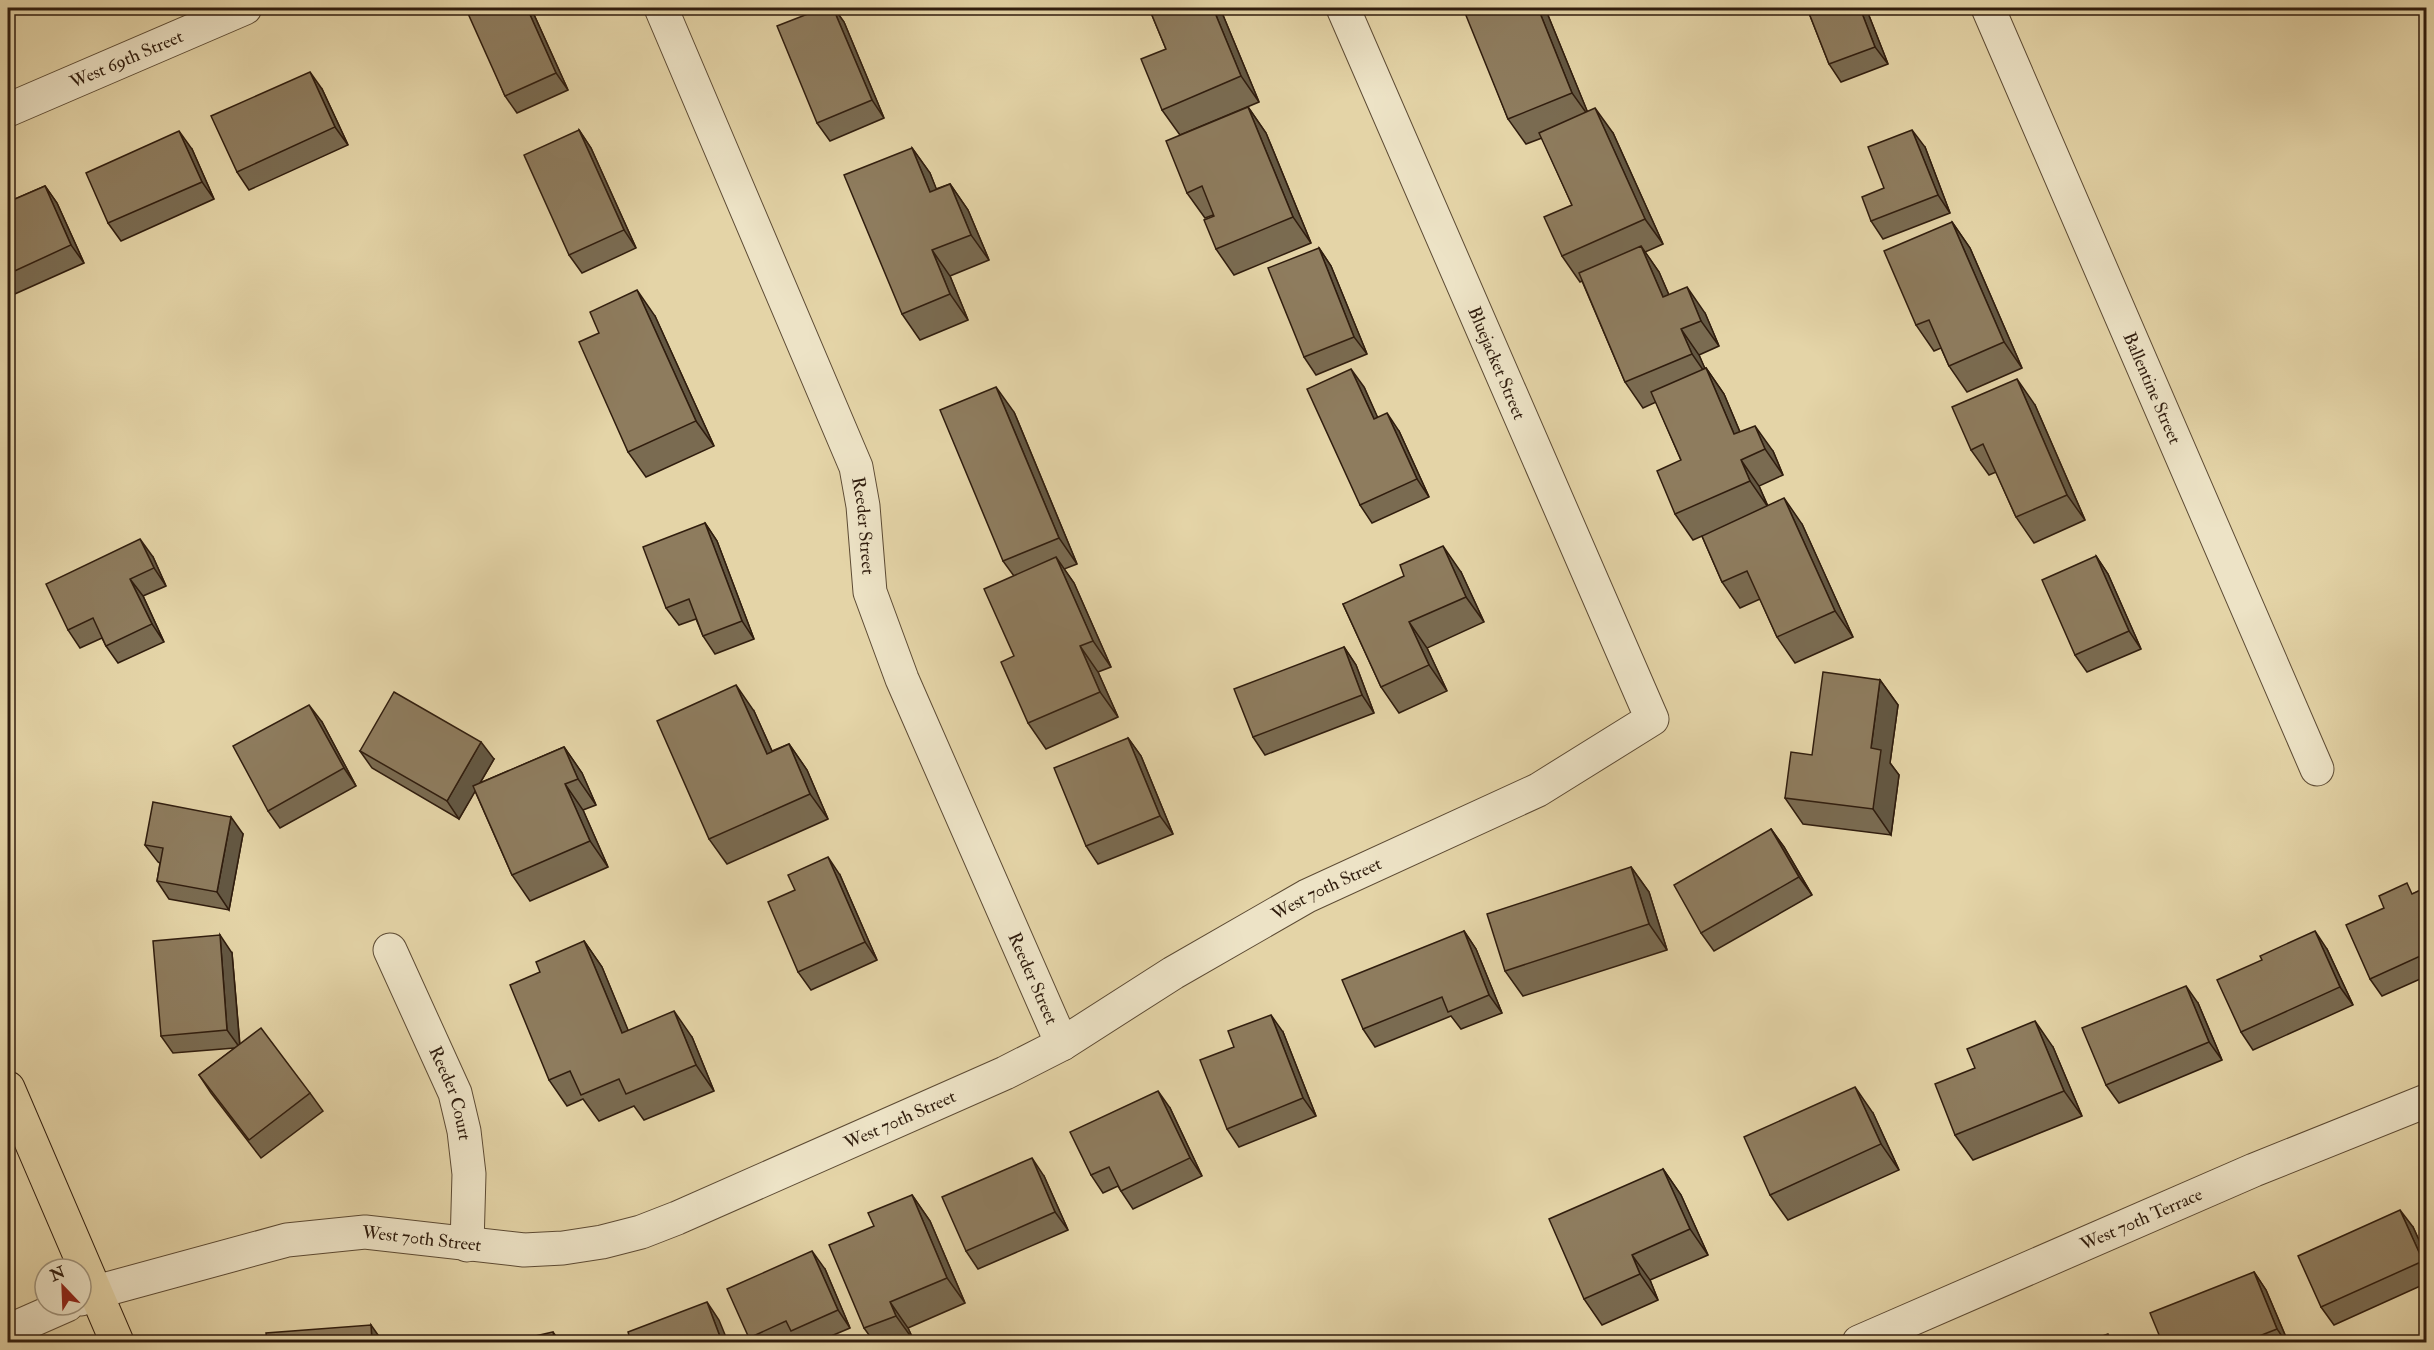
<svg xmlns="http://www.w3.org/2000/svg" width="2434" height="1350" font-family="'IM FELL Double Pica',serif">
<style>
.lines{fill:none;stroke-linecap:round;stroke-linejoin:round}
.minor-casing{stroke:#5d4b34;stroke-width:35}
.major-casing{stroke:#301d0e;stroke-width:35}
.minor{stroke:#ede3c6;stroke-width:33}
.major{stroke:#e4d4a7;stroke-width:33}
.wall{fill:#7a6b51;stroke:#301d0e;stroke-width:1.5}
.shaded-wall{fill:#635742;stroke:#301d0e;stroke-width:1.5}
.building{fill:#8e7c5e;stroke:#301d0e;stroke-width:1.5}
.labels{text-anchor:middle;stroke-width:4.5;stroke-linejoin:round;paint-order:stroke}
.street-label{font-size:18px;fill:#301d0e;stroke:#ede3c6}
</style>
<rect width="100%" height="100%" fill="#e4d4a7"/>
<filter id="stains"><feTurbulence type="fractalNoise" baseFrequency=".00333" numOctaves="4"/><feColorMatrix values="0 0 0 0 .2 0 0 0 0 .09 0 0 0 0 .02 0 0 0 .5 -.17"/></filter>
<radialGradient id="worn" r=".72"><stop offset=".6" stop-color="#630" stop-opacity="0"/><stop offset="1" stop-color="#630" stop-opacity=".3"/></radialGradient>
<g class="lines">
<defs>
<g id="minor">
<path id="s1" d="M 661,8 L 856,467 L 863,506 L 870,592 L 902,679 L 1062,1044"/>
<path id="s2" d="M 1988,8 L 2317,769"/>
<path id="s3" d="M 8,110 L 245,8"/>
<path id="s4" d="M 390,950 L 455,1093 L 464,1131 L 469,1174 L 467,1245"/>
<path id="s5" d="M 81,1299 L 96,1292 L 287,1240 L 365,1232 L 524,1250 L 563,1248 L 602,1242 L 641,1232 L 677,1218 L 1005,1073 L 1062,1044 L 1173,973 L 1307,896 L 1538,790 L 1652,719 L 1343,8"/>
<path d="M 8,1331 L 67,1305"/>
<path id="s6" d="M 1859,1342 L 2254,1170 L 2426,1101"/>
</g>
<path id="major" d="M 8,1088 L 117,1342"/>
</defs>
<use href="#minor" class="minor-casing"/>
<use href="#major" class="major-casing"/>
<use href="#minor" class="minor"/>
<use href="#major" class="major"/>
</g>
<g class="wall">
<path d="M 468,8 L 531,8 L 568,90 L 517,113 L 505,96 Z"/>
<path d="M 775,8 L 789,8 L 778,12 Z"/>
<path d="M 823,8 L 834,8 L 844,22 L 884,118 L 830,141 L 817,123 Z"/>
<path d="M 1149,8 L 1220,8 L 1259,102 L 1180,135 L 1162,110 L 1166,49 Z"/>
<path d="M 1465,8 L 1545,8 L 1587,111 L 1613,133 L 1663,244 L 1645,252 L 1659,272 L 1669,295 L 1705,313 L 1719,346 L 1699,355 L 1705,369 L 1706,368 L 1724,394 L 1740,432 L 1773,451 L 1783,475 L 1759,486 L 1768,506 L 1802,524 L 1853,637 L 1795,663 L 1777,637 L 1760,599 L 1740,608 L 1722,582 L 1702,536 L 1693,540 L 1675,514 L 1681,460 L 1656,402 L 1643,408 L 1625,382 L 1582,281 L 1580,282 L 1562,256 L 1572,205 L 1542,138 L 1526,144 L 1508,119 Z"/>
<path d="M 1807,8 L 1866,8 L 1888,64 L 1841,82 L 1829,64 Z"/>
<path d="M 322,89 L 348,145 L 249,190 L 237,172 Z"/>
<path d="M 1248,107 L 1266,133 L 1311,243 L 1234,275 L 1216,249 L 1213,215 L 1205,218 L 1187,193 Z"/>
<path d="M 579,130 L 591,148 L 636,248 L 582,273 L 569,255 Z"/>
<path d="M 1925,147 L 1950,213 L 1883,239 L 1871,221 L 1884,188 Z"/>
<path d="M 912,148 L 930,173 L 936,189 L 950,184 L 968,210 L 989,260 L 950,276 L 968,320 L 920,340 L 902,314 Z"/>
<path d="M 192,149 L 214,199 L 121,241 L 108,223 Z"/>
<path d="M 45,186 L 57,203 L 84,263 L 8,297 L 8,202 Z"/>
<path d="M 1952,222 L 1970,248 L 2022,368 L 1967,392 L 1949,366 L 1941,348 L 1934,351 L 1916,325 Z"/>
<path d="M 1319,248 L 1331,266 L 1367,354 L 1316,375 L 1304,357 Z"/>
<path d="M 655,316 L 714,446 L 646,477 L 628,452 L 599,333 Z"/>
<path d="M 1364,387 L 1377,417 L 1399,431 L 1429,497 L 1372,523 L 1360,505 Z"/>
<path d="M 2035,405 L 2085,520 L 2034,543 L 2016,517 L 1996,472 L 1989,475 L 1971,450 Z"/>
<path d="M 1014,412 L 1077,564 L 1064,569 L 1074,583 L 1111,667 L 1098,672 L 1118,717 L 1046,749 L 1028,723 L 1014,576 L 1003,561 Z"/>
<path d="M 705,523 L 717,541 L 754,639 L 715,654 L 703,636 L 696,619 L 679,625 L 666,608 Z"/>
<path d="M 2096,556 L 2108,574 L 2141,649 L 2087,672 L 2075,655 Z"/>
<path d="M 153,557 L 166,586 L 143,596 L 164,642 L 118,663 L 106,646 L 102,638 L 80,648 L 68,630 Z"/>
<path d="M 1461,572 L 1484,622 L 1427,648 L 1447,691 L 1399,713 L 1381,687 L 1343,604 Z"/>
<path d="M 1344,647 L 1356,665 L 1374,713 L 1265,755 L 1253,737 Z"/>
<path d="M 1880,680 L 1898,705 L 1890,763 L 1899,775 L 1891,835 L 1803,824 L 1785,798 L 1812,755 Z"/>
<path d="M 754,711 L 772,751 L 789,744 L 807,770 L 828,819 L 727,864 L 709,839 Z"/>
<path d="M 322,722 L 356,786 L 280,828 L 268,811 Z"/>
<path d="M 1128,738 L 1141,756 L 1173,834 L 1098,864 L 1086,846 Z"/>
<path d="M 564,747 L 582,773 L 596,805 L 583,810 L 608,867 L 530,901 L 512,875 L 475,791 L 459,819 L 372,768 L 360,751 L 494,759 L 480,783 Z"/>
<path d="M 1771,829 L 1784,847 L 1812,895 L 1714,951 L 1701,933 Z"/>
<path d="M 243,834 L 229,910 L 169,899 L 157,881 L 160,863 L 158,862 L 145,845 Z"/>
<path d="M 1631,867 L 1649,892 L 1667,950 L 1523,996 L 1505,971 Z"/>
<path d="M 840,875 L 877,960 L 811,990 L 798,972 Z"/>
<path d="M 2427,887 L 2427,976 L 2382,996 L 2370,979 L 2384,908 Z"/>
<path d="M 1464,931 L 1476,949 L 1502,1013 L 1461,1029 L 1451,1016 L 1375,1047 L 1363,1029 Z"/>
<path d="M 584,941 L 602,967 L 628,1031 L 692,1037 L 714,1091 L 644,1120 L 634,1106 L 599,1121 L 583,1099 L 567,1106 L 549,1080 L 540,972 Z"/>
<path d="M 2327,949 L 2353,1005 L 2253,1050 L 2241,1032 L 2262,960 Z"/>
<path d="M 232,953 L 240,1045 L 310,1093 L 323,1111 L 261,1158 L 211,1093 L 199,1075 L 235,1048 L 173,1053 L 161,1036 Z"/>
<path d="M 2198,1003 L 2222,1060 L 2119,1103 L 2106,1085 Z"/>
<path d="M 1283,1032 L 1316,1116 L 1239,1147 L 1227,1129 Z"/>
<path d="M 2053,1047 L 2082,1116 L 1973,1160 L 1955,1135 Z"/>
<path d="M 1170,1108 L 1202,1176 L 1133,1209 L 1121,1191 L 1118,1186 L 1103,1193 L 1091,1175 Z"/>
<path d="M 1873,1113 L 1899,1170 L 1788,1220 L 1770,1195 Z"/>
<path d="M 1663,1169 L 1681,1195 L 1708,1255 L 1650,1280 L 1658,1300 L 1602,1325 L 1584,1299 Z"/>
<path d="M 1044,1176 L 1068,1230 L 978,1269 L 966,1251 Z"/>
<path d="M 912,1195 L 930,1221 L 965,1303 L 908,1328 L 914,1341 L 911,1342 L 874,1342 L 864,1328 L 874,1226 Z"/>
<path d="M 2413,1227 L 2427,1258 L 2427,1283 L 2334,1325 L 2321,1307 Z"/>
<path d="M 825,1269 L 850,1328 L 817,1342 L 799,1342 L 797,1340 L 790,1342 L 752,1342 L 749,1338 Z"/>
<path d="M 2254,1272 L 2266,1290 L 2288,1342 L 2162,1342 Z"/>
</g>
<g class="shaded-wall">
<path d="M 527,8 L 531,8 L 568,90 L 556,73 Z"/>
<path d="M 833,8 L 834,8 L 844,22 L 884,118 L 872,100 Z"/>
<path d="M 1213,8 L 1220,8 L 1259,102 L 1241,76 Z"/>
<path d="M 1538,8 L 1545,8 L 1590,118 L 1572,93 Z"/>
<path d="M 1860,8 L 1866,8 L 1888,64 L 1875,47 Z"/>
<path d="M 310,72 L 322,89 L 348,145 L 335,127 Z"/>
<path d="M 1248,107 L 1266,133 L 1311,243 L 1293,217 Z"/>
<path d="M 1595,108 L 1613,133 L 1663,244 L 1645,219 Z"/>
<path d="M 579,130 L 591,148 L 636,248 L 624,230 Z"/>
<path d="M 1912,130 L 1925,147 L 1950,213 L 1938,195 Z"/>
<path d="M 179,131 L 192,149 L 214,199 L 202,182 Z"/>
<path d="M 912,148 L 930,173 L 948,218 L 930,192 Z"/>
<path d="M 950,184 L 968,210 L 989,260 L 971,235 Z"/>
<path d="M 45,186 L 57,203 L 84,263 L 71,245 Z"/>
<path d="M 1952,222 L 1970,248 L 2022,368 L 2004,342 Z"/>
<path d="M 1641,246 L 1659,272 L 1681,323 L 1663,297 Z"/>
<path d="M 1319,248 L 1331,266 L 1367,354 L 1354,337 Z"/>
<path d="M 932,250 L 950,276 L 968,320 L 950,294 Z"/>
<path d="M 1687,287 L 1705,313 L 1719,346 L 1701,321 Z"/>
<path d="M 637,290 L 655,316 L 714,446 L 696,421 Z"/>
<path d="M 1681,329 L 1699,355 L 1710,380 L 1692,354 Z"/>
<path d="M 1706,368 L 1724,394 L 1750,456 L 1734,434 Z"/>
<path d="M 1351,369 L 1364,387 L 1386,436 L 1374,419 Z"/>
<path d="M 2017,379 L 2035,405 L 2085,520 L 2067,495 Z"/>
<path d="M 996,387 L 1014,412 L 1077,564 L 1059,538 Z"/>
<path d="M 1387,413 L 1399,431 L 1429,497 L 1417,479 Z"/>
<path d="M 1755,426 L 1773,451 L 1783,475 L 1765,449 Z"/>
<path d="M 1741,460 L 1759,486 L 1768,507 L 1750,481 Z"/>
<path d="M 1784,498 L 1802,524 L 1853,637 L 1835,611 Z"/>
<path d="M 705,523 L 717,541 L 754,639 L 742,621 Z"/>
<path d="M 140,539 L 153,557 L 166,586 L 154,568 Z"/>
<path d="M 1443,546 L 1461,572 L 1484,622 L 1466,597 Z"/>
<path d="M 2096,556 L 2108,574 L 2141,649 L 2129,631 Z"/>
<path d="M 1056,557 L 1074,583 L 1111,667 L 1093,641 Z"/>
<path d="M 130,579 L 143,596 L 164,642 L 152,624 Z"/>
<path d="M 1409,622 L 1427,648 L 1447,691 L 1429,665 Z"/>
<path d="M 1080,646 L 1098,672 L 1118,717 L 1100,692 Z"/>
<path d="M 1344,647 L 1356,665 L 1374,713 L 1362,695 Z"/>
<path d="M 1880,680 L 1898,705 L 1890,763 L 1899,775 L 1891,835 L 1873,809 L 1871,748 Z"/>
<path d="M 736,685 L 754,711 L 785,780 L 767,754 Z"/>
<path d="M 309,705 L 322,722 L 356,786 L 344,768 Z"/>
<path d="M 1128,738 L 1141,756 L 1173,834 L 1160,816 Z"/>
<path d="M 481,742 L 494,759 L 459,819 L 447,801 Z"/>
<path d="M 789,744 L 807,770 L 828,819 L 810,794 Z"/>
<path d="M 564,747 L 582,773 L 596,805 L 578,779 Z"/>
<path d="M 565,784 L 583,810 L 608,867 L 590,841 Z"/>
<path d="M 231,817 L 243,834 L 229,910 L 217,892 Z"/>
<path d="M 1771,829 L 1784,847 L 1812,895 L 1799,877 Z"/>
<path d="M 828,857 L 840,875 L 877,960 L 865,942 Z"/>
<path d="M 1631,867 L 1649,892 L 1667,950 L 1649,924 Z"/>
<path d="M 1464,931 L 1476,949 L 1502,1013 L 1489,995 Z"/>
<path d="M 2315,931 L 2327,949 L 2353,1005 L 2340,987 Z"/>
<path d="M 220,935 L 232,953 L 240,1048 L 227,1030 Z"/>
<path d="M 584,941 L 602,967 L 640,1059 L 622,1033 Z"/>
<path d="M 2186,986 L 2198,1003 L 2222,1060 L 2209,1042 Z"/>
<path d="M 674,1011 L 692,1037 L 714,1091 L 696,1065 Z"/>
<path d="M 1271,1015 L 1283,1032 L 1316,1116 L 1303,1098 Z"/>
<path d="M 2035,1021 L 2053,1047 L 2082,1116 L 2064,1091 Z"/>
<path d="M 1855,1087 L 1873,1113 L 1899,1170 L 1881,1144 Z"/>
<path d="M 1158,1091 L 1170,1108 L 1202,1176 L 1190,1158 Z"/>
<path d="M 1032,1158 L 1044,1176 L 1068,1230 L 1055,1212 Z"/>
<path d="M 1663,1169 L 1681,1195 L 1708,1255 L 1690,1229 Z"/>
<path d="M 912,1195 L 930,1221 L 965,1303 L 947,1278 Z"/>
<path d="M 2400,1210 L 2413,1227 L 2427,1258 L 2427,1265 L 2423,1261 Z"/>
<path d="M 812,1251 L 825,1269 L 850,1328 L 838,1310 Z"/>
<path d="M 1632,1255 L 1650,1280 L 1658,1300 L 1640,1274 Z"/>
<path d="M 2254,1272 L 2266,1290 L 2288,1342 L 2286,1342 L 2277,1329 Z"/>
<path d="M 707,1302 L 719,1320 L 728,1342 L 722,1342 Z"/>
<path d="M 890,1302 L 908,1328 L 914,1341 L 896,1316 Z"/>
<path d="M 371,1325 L 383,1342 L 372,1342 Z"/>
<path d="M 553,1332 L 560,1342 L 555,1342 Z"/>
</g>
<g class="building">
<path d="M 468,8 L 527,8 L 556,73 L 505,96 L 466,9 Z"/>
<path d="M 823,8 L 833,8 L 872,100 L 817,123 L 777,26 Z"/>
<path d="M 1149,8 L 1213,8 L 1241,76 L 1162,110 L 1141,59 L 1166,49 Z"/>
<path d="M 1463,8 L 1538,8 L 1572,93 L 1508,119 Z"/>
<path d="M 1807,8 L 1860,8 L 1875,47 L 1829,64 Z"/>
<path d="M 310,72 L 335,127 L 237,172 L 211,116 Z"/>
<path d="M 1248,107 L 1293,217 L 1216,249 L 1204,220 L 1214,216 L 1202,186 L 1187,193 L 1166,141 Z"/>
<path d="M 1595,108 L 1645,219 L 1562,256 L 1544,217 L 1572,205 L 1539,133 Z"/>
<path d="M 579,130 L 624,230 L 569,255 L 524,155 Z"/>
<path d="M 1912,130 L 1938,195 L 1871,221 L 1862,197 L 1884,188 L 1868,147 Z"/>
<path d="M 179,131 L 202,182 L 108,223 L 86,173 Z"/>
<path d="M 912,148 L 930,192 L 950,184 L 971,235 L 932,250 L 950,294 L 902,314 L 844,175 Z"/>
<path d="M 45,186 L 71,245 L 8,274 L 8,202 Z"/>
<path d="M 1952,222 L 2004,342 L 1949,366 L 1929,320 L 1916,325 L 1884,251 Z"/>
<path d="M 1641,246 L 1663,297 L 1687,287 L 1701,321 L 1681,329 L 1692,354 L 1625,382 L 1579,273 Z"/>
<path d="M 1319,248 L 1354,337 L 1304,357 L 1268,268 Z"/>
<path d="M 637,290 L 696,421 L 628,452 L 579,342 L 599,333 L 590,312 Z"/>
<path d="M 1706,368 L 1734,434 L 1755,426 L 1765,449 L 1741,460 L 1750,481 L 1675,514 L 1657,471 L 1681,460 L 1651,392 Z"/>
<path d="M 1351,369 L 1374,419 L 1387,413 L 1417,479 L 1360,505 L 1307,389 Z"/>
<path d="M 2017,379 L 2067,495 L 2016,517 L 1983,444 L 1971,450 L 1952,407 Z"/>
<path d="M 996,387 L 1059,538 L 1003,561 L 940,410 Z"/>
<path d="M 1784,498 L 1835,611 L 1777,637 L 1747,571 L 1722,582 L 1702,536 Z"/>
<path d="M 705,523 L 742,621 L 703,636 L 689,599 L 666,608 L 643,547 Z"/>
<path d="M 140,539 L 154,568 L 130,579 L 152,624 L 106,646 L 93,618 L 68,630 L 46,584 Z"/>
<path d="M 1443,546 L 1466,597 L 1409,622 L 1429,665 L 1381,687 L 1343,604 L 1404,576 L 1400,565 Z"/>
<path d="M 2096,556 L 2129,631 L 2075,655 L 2042,580 Z"/>
<path d="M 1056,557 L 1093,641 L 1080,646 L 1100,692 L 1028,723 L 1001,662 L 1014,656 L 984,589 Z"/>
<path d="M 1344,647 L 1362,695 L 1253,737 L 1234,689 Z"/>
<path d="M 1823,672 L 1880,680 L 1871,748 L 1881,750 L 1873,809 L 1785,798 L 1791,752 L 1812,755 Z"/>
<path d="M 736,685 L 767,754 L 789,744 L 810,794 L 709,839 L 657,721 Z"/>
<path d="M 394,692 L 481,742 L 447,801 L 360,751 Z"/>
<path d="M 309,705 L 344,768 L 268,811 L 233,746 Z"/>
<path d="M 1128,738 L 1160,816 L 1086,846 L 1054,768 Z"/>
<path d="M 564,747 L 578,779 L 565,784 L 590,841 L 512,875 L 473,786 Z"/>
<path d="M 153,802 L 231,817 L 217,892 L 157,881 L 163,848 L 145,845 Z"/>
<path d="M 1771,829 L 1799,877 L 1701,933 L 1674,885 Z"/>
<path d="M 828,857 L 865,942 L 798,972 L 768,902 L 795,890 L 788,875 Z"/>
<path d="M 1631,867 L 1649,924 L 1505,971 L 1487,914 Z"/>
<path d="M 2407,883 L 2412,894 L 2427,887 L 2427,953 L 2370,979 L 2346,925 L 2384,908 L 2379,896 Z"/>
<path d="M 1464,931 L 1489,995 L 1448,1012 L 1442,997 L 1363,1029 L 1342,980 Z"/>
<path d="M 2315,931 L 2340,987 L 2241,1032 L 2217,980 L 2262,960 L 2260,956 Z"/>
<path d="M 220,935 L 227,1030 L 161,1036 L 153,941 Z"/>
<path d="M 584,941 L 622,1033 L 674,1011 L 696,1065 L 626,1094 L 619,1079 L 581,1095 L 570,1071 L 549,1080 L 510,985 L 540,972 L 536,962 Z"/>
<path d="M 2186,986 L 2209,1042 L 2106,1085 L 2082,1028 Z"/>
<path d="M 1271,1015 L 1303,1098 L 1227,1129 L 1200,1060 L 1234,1047 L 1228,1031 Z"/>
<path d="M 2035,1021 L 2064,1091 L 1955,1135 L 1935,1084 L 1975,1068 L 1967,1049 Z"/>
<path d="M 261,1028 L 310,1093 L 249,1140 L 199,1075 Z"/>
<path d="M 1855,1087 L 1881,1144 L 1770,1195 L 1744,1137 Z"/>
<path d="M 1158,1091 L 1190,1158 L 1121,1191 L 1109,1167 L 1091,1175 L 1070,1132 Z"/>
<path d="M 1032,1158 L 1055,1212 L 966,1251 L 942,1197 Z"/>
<path d="M 1663,1169 L 1690,1229 L 1632,1255 L 1640,1274 L 1584,1299 L 1549,1219 Z"/>
<path d="M 912,1195 L 947,1278 L 890,1302 L 896,1316 L 864,1328 L 829,1245 L 874,1226 L 868,1213 Z"/>
<path d="M 2400,1210 L 2423,1261 L 2321,1307 L 2298,1256 Z"/>
<path d="M 812,1251 L 838,1310 L 791,1331 L 786,1321 L 749,1338 L 727,1289 Z"/>
<path d="M 2254,1272 L 2277,1329 L 2244,1342 L 2219,1342 L 2218,1341 L 2214,1342 L 2162,1342 L 2150,1313 Z"/>
<path d="M 707,1302 L 722,1342 L 631,1342 L 628,1332 Z"/>
<path d="M 371,1325 L 372,1342 L 267,1342 L 266,1333 Z"/>
<path d="M 553,1332 L 555,1342 L 509,1342 Z"/>
<path d="M 2108,1334 L 2112,1342 L 2086,1342 Z"/>
</g>
<g class="labels">
<g class="street-label">
<text dy="6" stroke="none"><textPath href="#s3" startOffset="129">West 69th Street</textPath></text>
<text transform="translate(1497 363) rotate(67)" y="6">Bluejacket Street</text>
<text dy="6" stroke="none"><textPath href="#s2" startOffset="414">Ballentine Street</textPath></text>
<text dy="6" stroke="none"><textPath href="#s1" startOffset="558">Reeder Street</textPath></text>
<text dy="6" stroke="none"><textPath href="#s5" startOffset="1340">West 70th Street</textPath></text>
<text dy="6" stroke="none"><textPath href="#s1" startOffset="1044">Reeder Street</textPath></text>
<text dy="6" stroke="none"><textPath href="#s4" startOffset="156">Reeder Court</textPath></text>
<text dy="6" stroke="none"><textPath href="#s5" startOffset="854">West 70th Street</textPath></text>
<text dy="6" stroke="none"><textPath href="#s6" startOffset="308">West 70th Terrace</textPath></text>
<text dy="6" stroke="none"><textPath href="#s5" startOffset="350">West 70th Street</textPath></text>
</g>
</g>
<rect width="2434" height="1350" fill="none" stroke="#e4d4a7" stroke-width="30"/>
<rect x="9" y="9" width="2416" height="1332" fill="none" stroke="#301d0e" stroke-width="3"/>
<rect x="15" y="15" width="2404" height="1320" fill="none" stroke="#301d0e" stroke-width="1.5"/>
<g transform="translate(63 1287) rotate(337)"><circle r="28" fill="#ede3c6" stroke="#a1947c" stroke-width="1.5"/>
<path d="M0-4.5L10 22L0 15L-10 22Z" fill="#8f2418"/>
<text y="-9" font-size="16" font-weight="bold" text-anchor="middle" fill="#301d0e">N</text>
</g>
<rect width="100%" height="100%" filter="url(#stains)"/>
<rect width="100%" height="100%" fill="url(#worn)"/>
</svg>
